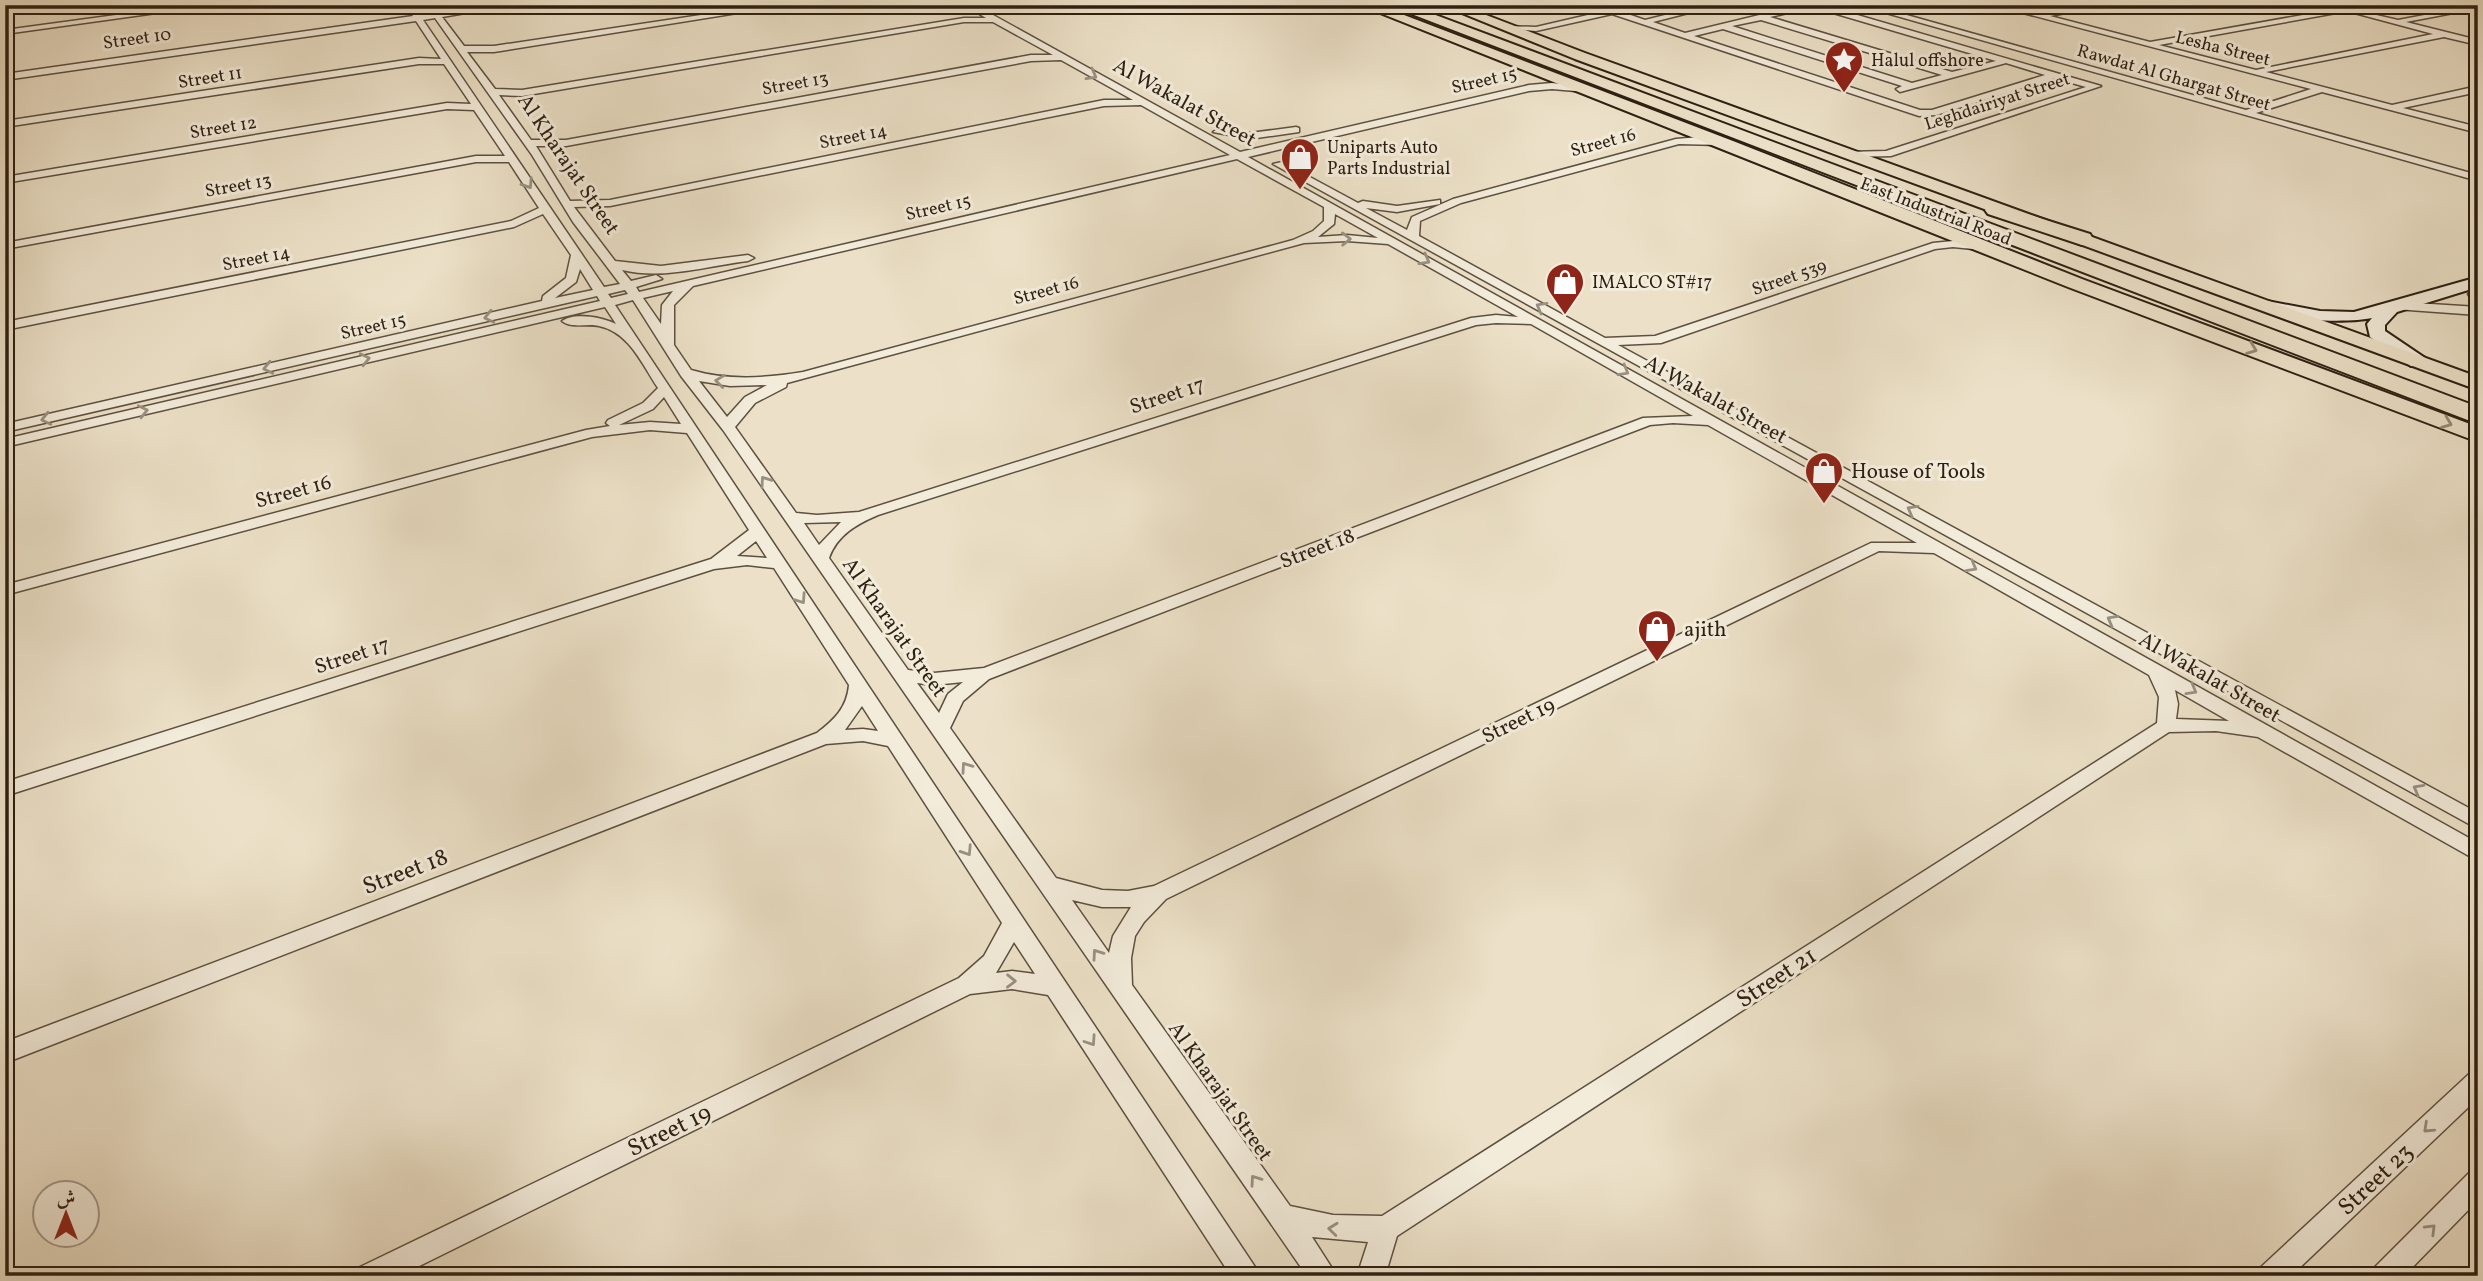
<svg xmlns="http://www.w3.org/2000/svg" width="2483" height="1281" font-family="Vollkorn,Amiri,serif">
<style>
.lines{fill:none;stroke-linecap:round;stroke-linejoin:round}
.street-casing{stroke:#5d5040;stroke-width:3}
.secondary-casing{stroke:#2d1f12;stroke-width:4}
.primary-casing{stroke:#2d1f12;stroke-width:4}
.highway-casing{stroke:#2d1f12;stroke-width:4}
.street{fill:#f3ecdb;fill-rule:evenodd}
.secondary{fill:#f3ecdb;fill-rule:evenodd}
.primary{fill:#ece1c8;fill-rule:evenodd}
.highway{fill:#ece1c8;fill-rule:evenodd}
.oneway{stroke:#9a9081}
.oneway2{stroke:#968a76}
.labels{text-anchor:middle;stroke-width:6;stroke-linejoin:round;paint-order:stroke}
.far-street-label{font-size:18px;fill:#2d1f12;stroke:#f3ecdb}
.far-poi-label{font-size:18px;fill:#2d1f12;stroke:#f3ecdb;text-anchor:start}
.street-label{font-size:21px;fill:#2d1f12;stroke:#f3ecdb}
.poi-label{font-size:21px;fill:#2d1f12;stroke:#f3ecdb;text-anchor:start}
.near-street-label{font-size:24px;fill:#2d1f12;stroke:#f3ecdb}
</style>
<rect width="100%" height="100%" fill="#ece1c8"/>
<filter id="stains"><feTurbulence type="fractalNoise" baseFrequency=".00286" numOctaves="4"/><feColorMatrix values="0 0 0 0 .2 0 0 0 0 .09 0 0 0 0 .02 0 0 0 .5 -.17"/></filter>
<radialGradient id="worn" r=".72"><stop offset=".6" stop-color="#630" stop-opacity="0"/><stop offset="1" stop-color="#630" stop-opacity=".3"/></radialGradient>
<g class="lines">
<defs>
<g id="street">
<path d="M 190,5 L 214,5 L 5,34 L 5,30 Z"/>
<path d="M 405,5 L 413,5 L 420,15 L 432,14 L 426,5 L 434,5 L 439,13 L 491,5 L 513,5 L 442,17 L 464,46 L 494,46 L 767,5 L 788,5 L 494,52 L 467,52 L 495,89 L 522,90 L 964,18 L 986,18 L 965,5 L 975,5 L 1240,152 L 1529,85 L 1552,83 L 1590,87 L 1590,91 L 1587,92 L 1552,89 L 1529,91 L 1248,157 L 2478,843 L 2478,861 L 2258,737 L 2216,731 L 2169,732 L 1397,1236 L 1385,1276 L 1357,1276 L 1368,1242 L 1312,1237 L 1337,1276 L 1307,1276 L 723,430 L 681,376 L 633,300 L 615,305 L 1261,1276 L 1231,1276 L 1048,995 L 1012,989 L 970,994 L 399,1276 L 356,1276 L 360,1267 L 959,978 L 984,956 L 1002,923 L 888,746 L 863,741 L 826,744 L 5,1063 L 5,1042 L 817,733 C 834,720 847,708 849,685 L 774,568 L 747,565 L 714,569 L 5,796 L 5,782 L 711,559 L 749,530 L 687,433 L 650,430 L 592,437 L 5,595 L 5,585 L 586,430 L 610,426 L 606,423 L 608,420 L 643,403 L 658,388 C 642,364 629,332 599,326 C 587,323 572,329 562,321 C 574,312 602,317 616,324 L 605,307 L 5,447 L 5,439 L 600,301 L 597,296 L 5,432 L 5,424 L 542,301 L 543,296 L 566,278 L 571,255 L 543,214 L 514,227 L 5,330 L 5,322 L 511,221 L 539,208 L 509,162 L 476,162 L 5,249 L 5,243 L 476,156 L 505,156 L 474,110 L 447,109 L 5,183 L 5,177 L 447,103 L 471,104 L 444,64 L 419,64 L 5,127 L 5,121 L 419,58 L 441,59 L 416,21 L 5,80 L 5,74 L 413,16 ZM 435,18 L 532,155 L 573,222 L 620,284 L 604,287 L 423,20 ZM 964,22 L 993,22 L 1053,55 L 1031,55 L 566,140 L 531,140 L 499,95 L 522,96 ZM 1061,60 L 1133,100 L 1104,100 L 610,200 L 570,201 L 536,146 L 566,146 L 1031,61 ZM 1141,105 L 1230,155 L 639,292 L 636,287 L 662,279 L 656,275 L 631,281 L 622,270 C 663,280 707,266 748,261 L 754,258 L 748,255 L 661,266 L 615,261 L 574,207 L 610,206 L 1104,106 ZM 1237,159 L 1324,207 L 1324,221 L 1313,231 L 1293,240 L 803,372 C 765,378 728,381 691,370 L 674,345 L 674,305 L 693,286 ZM 1335,214 L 1378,238 L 1347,235 L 1318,237 L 1334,224 ZM 1347,241 L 1388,244 L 1518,317 L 1496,315 L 1471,318 L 859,512 L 817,515 L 796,513 L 735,427 L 755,403 L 786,387 L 787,383 L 1304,243 ZM 580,269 L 593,290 L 555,298 L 576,282 ZM 625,290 L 628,294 L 611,298 L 608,294 ZM 673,291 L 662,305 L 661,324 L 643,298 ZM 1496,323 L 1531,324 L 1693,416 L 1643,418 L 984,668 L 934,673 L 908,670 L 829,558 C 837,535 857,524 878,515 L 1476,325 ZM 699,381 L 730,386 L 767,385 L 745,397 L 727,417 ZM 664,397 L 681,424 L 650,422 L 619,425 L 653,409 ZM 1673,423 L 1708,425 L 1917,543 L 1871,543 L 1154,886 L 1128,891 L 1102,890 L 1056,878 L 950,728 L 963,701 L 989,679 L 1650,425 ZM 841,522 L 819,545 L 804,523 ZM 756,541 L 767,558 L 737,556 ZM 1879,551 L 1934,553 L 2149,675 L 2159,697 L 2157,723 L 1382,1216 L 1333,1215 L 1290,1206 L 1132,985 L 1131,958 L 1135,936 L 1144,922 L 1166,899 ZM 963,682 L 948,694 L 939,713 L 917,683 L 934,685 ZM 2175,690 L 2229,721 L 2176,719 L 2178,704 ZM 862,706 L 878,731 L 863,729 L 845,730 ZM 1072,900 L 1102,907 L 1131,907 L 1113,936 L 1109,953 ZM 1014,942 L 1035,974 L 1012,971 L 996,973 Z"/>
<path d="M 1631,5 L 1646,5 L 1622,12 L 1645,20 L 1705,5 L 1720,5 L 1653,22 L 1685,33 L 1801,5 L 1823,5 L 2101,86 L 1891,156 L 1850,157 L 1845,154 L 1846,152 L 1886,151 L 2086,87 L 2054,78 L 1936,115 L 1919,116 L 1612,14 L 1536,31 L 1502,28 L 1506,26 L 1536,27 ZM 1813,7 L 1996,61 L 1952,72 L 1770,17 ZM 1761,20 L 1942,75 L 1912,83 L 1732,26 ZM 1723,29 L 1902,86 L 1896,89 L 1900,92 L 2006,63 L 2045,75 L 1932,110 L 1920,110 L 1694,36 Z"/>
<path d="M 1858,5 L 1871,5 L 2246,110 L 2311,89 L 1993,5 C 2009,5 2022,12 2038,13 C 2056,15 2084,5 2105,5 L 2050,16 L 2150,42 L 2337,9 L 2333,5 L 2398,20 L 2472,6 L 2469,10 L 2406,22 L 2478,40 L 2478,45 L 2444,37 L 2266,72 L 2392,105 L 2478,86 L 2478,92 L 2403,108 L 2478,127 L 2478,133 L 2322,92 L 2256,113 L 2478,175 L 2478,181 ZM 2347,11 L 2433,34 L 2256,70 L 2159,45 Z"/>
<path d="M 1296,127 L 1299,128 L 1299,132 L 1250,139 L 1213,132 L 1218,129 L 1250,133 Z"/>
<path d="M 1699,137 L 1725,142 L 1720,145 L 1679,144 L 1461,203 L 1420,221 L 1419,236 L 1605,338 L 1655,336 L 1933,243 L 1953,241 L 1987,245 L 1987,249 L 1983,250 L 1953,247 L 1935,249 L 1661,343 L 1618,345 L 2478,813 L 2478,829 L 1273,164 L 1282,162 L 1358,203 L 1363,201 L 1397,206 L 1440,200 L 1440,204 L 1397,212 L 1366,208 L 1407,230 L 1412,217 L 1453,199 L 1676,139 Z"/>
<path d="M 2478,286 L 2478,305 L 2474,304 L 2468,294 Z"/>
<path d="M 2399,302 L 2478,307 L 2478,315 L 2395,309 L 2393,306 Z"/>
<path d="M 2478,1071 L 2478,1098 L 2291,1276 L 2257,1276 L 2261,1267 L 2469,1074 Z"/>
<path d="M 2478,1170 L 2478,1200 L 2404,1276 L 2371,1276 L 2375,1267 L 2469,1173 Z"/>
</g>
<path id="secondary" d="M 2478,277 L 2478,287 L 2397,312 L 2385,325 L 2385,331 L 2425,358 L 2427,362 L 2425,366 L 2411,366 L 2370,337 L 2367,324 L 2372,318 C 2351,323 2273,322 2258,306 L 2267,301 L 2320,311 L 2354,312 Z"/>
<g id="primary">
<path d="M 1360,5 L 1378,5 L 1733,141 L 2082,279 L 2478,427 L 2478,442 L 2068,287 Z"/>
<path d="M 1442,5 L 1460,5 L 1585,53 L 2478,377 L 2478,390 L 1575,59 Z"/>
</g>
<g id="highway">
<path d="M 1388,5 L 1409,5 L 2478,407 L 2478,424 Z"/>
<path d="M 1995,204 L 2090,234 L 2093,239 L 2090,244 L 2082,245 L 1988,214 L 1985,210 L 1988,206 Z"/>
</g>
</defs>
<use href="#street" class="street-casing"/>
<use href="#secondary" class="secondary-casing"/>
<use href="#primary" class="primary-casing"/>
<use href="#highway" class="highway-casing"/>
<use href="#street" class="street"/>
<use href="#secondary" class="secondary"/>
<use href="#primary" class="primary"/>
<use href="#highway" class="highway"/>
</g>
<defs><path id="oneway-chevron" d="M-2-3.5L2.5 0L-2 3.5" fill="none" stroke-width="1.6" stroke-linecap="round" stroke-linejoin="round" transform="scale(1.75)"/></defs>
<g class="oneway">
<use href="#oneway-chevron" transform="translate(1092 75) rotate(29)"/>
<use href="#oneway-chevron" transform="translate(528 184) rotate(57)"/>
<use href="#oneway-chevron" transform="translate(1346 239) rotate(-1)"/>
<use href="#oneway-chevron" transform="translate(1425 260) rotate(29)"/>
<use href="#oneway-chevron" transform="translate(1541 307) rotate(-151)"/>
<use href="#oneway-chevron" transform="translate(489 317) rotate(167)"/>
<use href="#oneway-chevron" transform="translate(365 359) rotate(-13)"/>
<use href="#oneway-chevron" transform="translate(268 368) rotate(167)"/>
<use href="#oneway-chevron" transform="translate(1624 371) rotate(30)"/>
<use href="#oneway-chevron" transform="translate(720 381) rotate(-173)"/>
<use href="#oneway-chevron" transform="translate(143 411) rotate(-13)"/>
<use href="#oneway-chevron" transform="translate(46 419) rotate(167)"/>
<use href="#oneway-chevron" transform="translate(765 481) rotate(-125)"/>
<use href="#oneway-chevron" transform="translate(1912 510) rotate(-151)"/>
<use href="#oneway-chevron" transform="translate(1972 567) rotate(29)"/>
<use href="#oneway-chevron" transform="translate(801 599) rotate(56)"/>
<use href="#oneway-chevron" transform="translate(2112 620) rotate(-151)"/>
<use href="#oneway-chevron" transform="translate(2192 690) rotate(30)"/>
<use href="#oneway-chevron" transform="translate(966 767) rotate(-125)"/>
<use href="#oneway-chevron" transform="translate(2418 789) rotate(-151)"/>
<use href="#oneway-chevron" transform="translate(967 851) rotate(57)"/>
<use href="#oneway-chevron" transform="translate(1097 954) rotate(-125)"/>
<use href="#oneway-chevron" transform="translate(1011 981) rotate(1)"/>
<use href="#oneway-chevron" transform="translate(1091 1041) rotate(56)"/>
<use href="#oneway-chevron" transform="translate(2428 1128) rotate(137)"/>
<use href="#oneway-chevron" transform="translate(1255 1180) rotate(-125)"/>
<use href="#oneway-chevron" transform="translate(1333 1229) rotate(-174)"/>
<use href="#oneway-chevron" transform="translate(2431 1229) rotate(-45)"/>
</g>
<g class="oneway2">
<use href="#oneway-chevron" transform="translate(2252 349) rotate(21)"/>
<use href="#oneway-chevron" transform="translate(2447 423) rotate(21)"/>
</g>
<defs>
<symbol id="sight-pin" viewBox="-11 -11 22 30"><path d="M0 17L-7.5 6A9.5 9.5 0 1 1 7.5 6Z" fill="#8f2418" stroke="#f3ecdb"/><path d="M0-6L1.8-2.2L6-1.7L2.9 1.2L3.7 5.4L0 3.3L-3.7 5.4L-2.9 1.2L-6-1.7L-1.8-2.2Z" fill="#fff"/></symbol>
<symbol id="shop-pin" viewBox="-11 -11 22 30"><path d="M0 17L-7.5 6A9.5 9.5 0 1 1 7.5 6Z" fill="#8f2418" stroke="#f3ecdb"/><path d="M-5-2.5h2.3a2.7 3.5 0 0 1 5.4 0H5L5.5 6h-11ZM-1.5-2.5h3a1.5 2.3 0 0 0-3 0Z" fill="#fff"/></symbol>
</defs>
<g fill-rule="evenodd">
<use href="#sight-pin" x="1822" y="38" width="44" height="60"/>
<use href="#shop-pin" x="1278" y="135" width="44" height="60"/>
<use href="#shop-pin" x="1543" y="260" width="44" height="60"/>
<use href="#shop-pin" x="1802" y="449" width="44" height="60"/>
<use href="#shop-pin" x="1635" y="607" width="44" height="60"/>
</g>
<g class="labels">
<g class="far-street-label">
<text transform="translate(137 38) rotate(-8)" y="6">Street 10</text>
<text transform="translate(2223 48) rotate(14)" y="6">Lesha Street</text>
<text transform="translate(210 77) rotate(-9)" y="6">Street 11</text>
<text transform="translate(2174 77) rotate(16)" y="6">Rawdat Al Ghargat Street</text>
<text transform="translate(1484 80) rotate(-13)" y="6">Street 15</text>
<text transform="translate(795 83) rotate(-10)" y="6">Street 13</text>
<text transform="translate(1997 101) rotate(-18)" y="6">Leghdairiyat Street</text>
<text transform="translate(223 127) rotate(-9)" y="6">Street 12</text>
<text transform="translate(853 136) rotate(-11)" y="6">Street 14</text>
<text transform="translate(1603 142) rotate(-15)" y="6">Street 16</text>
<text transform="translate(238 185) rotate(-10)" y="6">Street 13</text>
<text transform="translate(938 207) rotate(-13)" y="6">Street 15</text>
<text transform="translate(1936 211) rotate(21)" y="6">East Industrial Road</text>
<text transform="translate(256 258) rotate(-11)" y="6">Street 14</text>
<text transform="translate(1789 277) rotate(-19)" y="6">Street 539</text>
<text transform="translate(1046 290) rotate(-15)" y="6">Street 16</text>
<text transform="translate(373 326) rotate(-13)" y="6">Street 15</text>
</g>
<g class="far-poi-label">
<text x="1871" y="66">Halul offshore</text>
<text x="1327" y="153">Uniparts Auto<tspan x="1327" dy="21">Parts Industrial</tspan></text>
<text x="1592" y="288">IMALCO ST#17</text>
</g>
<g class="street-label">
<text transform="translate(1185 102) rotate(29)" y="7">Al Wakalat Street</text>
<text transform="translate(569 164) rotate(56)" y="7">Al Kharajat Street</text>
<text transform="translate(1167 395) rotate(-18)" y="7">Street 17</text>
<text transform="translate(1716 399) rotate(29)" y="7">Al Wakalat Street</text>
<text transform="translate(293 491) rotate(-15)" y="7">Street 16</text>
<text transform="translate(1317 548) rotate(-21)" y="7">Street 18</text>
<text transform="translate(895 627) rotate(55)" y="7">Al Kharajat Street</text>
<text transform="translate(352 655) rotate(-18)" y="7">Street 17</text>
<text transform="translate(2210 677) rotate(30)" y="7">Al Wakalat Street</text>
<text transform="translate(1518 720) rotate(-26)" y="7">Street 19</text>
<text transform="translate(1221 1091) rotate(55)" y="7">Al Kharajat Street</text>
</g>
<g class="poi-label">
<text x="1851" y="478">House of Tools</text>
<text x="1684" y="636">ajith</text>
</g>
<g class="near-street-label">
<text transform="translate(405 871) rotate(-21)" y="8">Street 18</text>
<text transform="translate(1776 977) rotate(-33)" y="8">Street 21</text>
<text transform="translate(669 1130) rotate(-26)" y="8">Street 19</text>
<text transform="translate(2375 1179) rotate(-43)" y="8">Street 23</text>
</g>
</g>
<rect width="2483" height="1281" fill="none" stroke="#ece1c8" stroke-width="28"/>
<rect x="7" y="7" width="2469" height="1267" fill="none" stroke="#2d1f12" stroke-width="3.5"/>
<rect x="14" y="14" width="2455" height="1253" fill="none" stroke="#2d1f12" stroke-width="2"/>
<g transform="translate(66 1214)"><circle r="33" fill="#f3ecdb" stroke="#a49a8b" stroke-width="2"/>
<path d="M0-5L12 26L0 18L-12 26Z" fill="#8f2418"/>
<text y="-10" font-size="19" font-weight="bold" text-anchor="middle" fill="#2d1f12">ش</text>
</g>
<rect width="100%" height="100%" filter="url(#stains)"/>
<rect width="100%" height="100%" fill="url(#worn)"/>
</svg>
